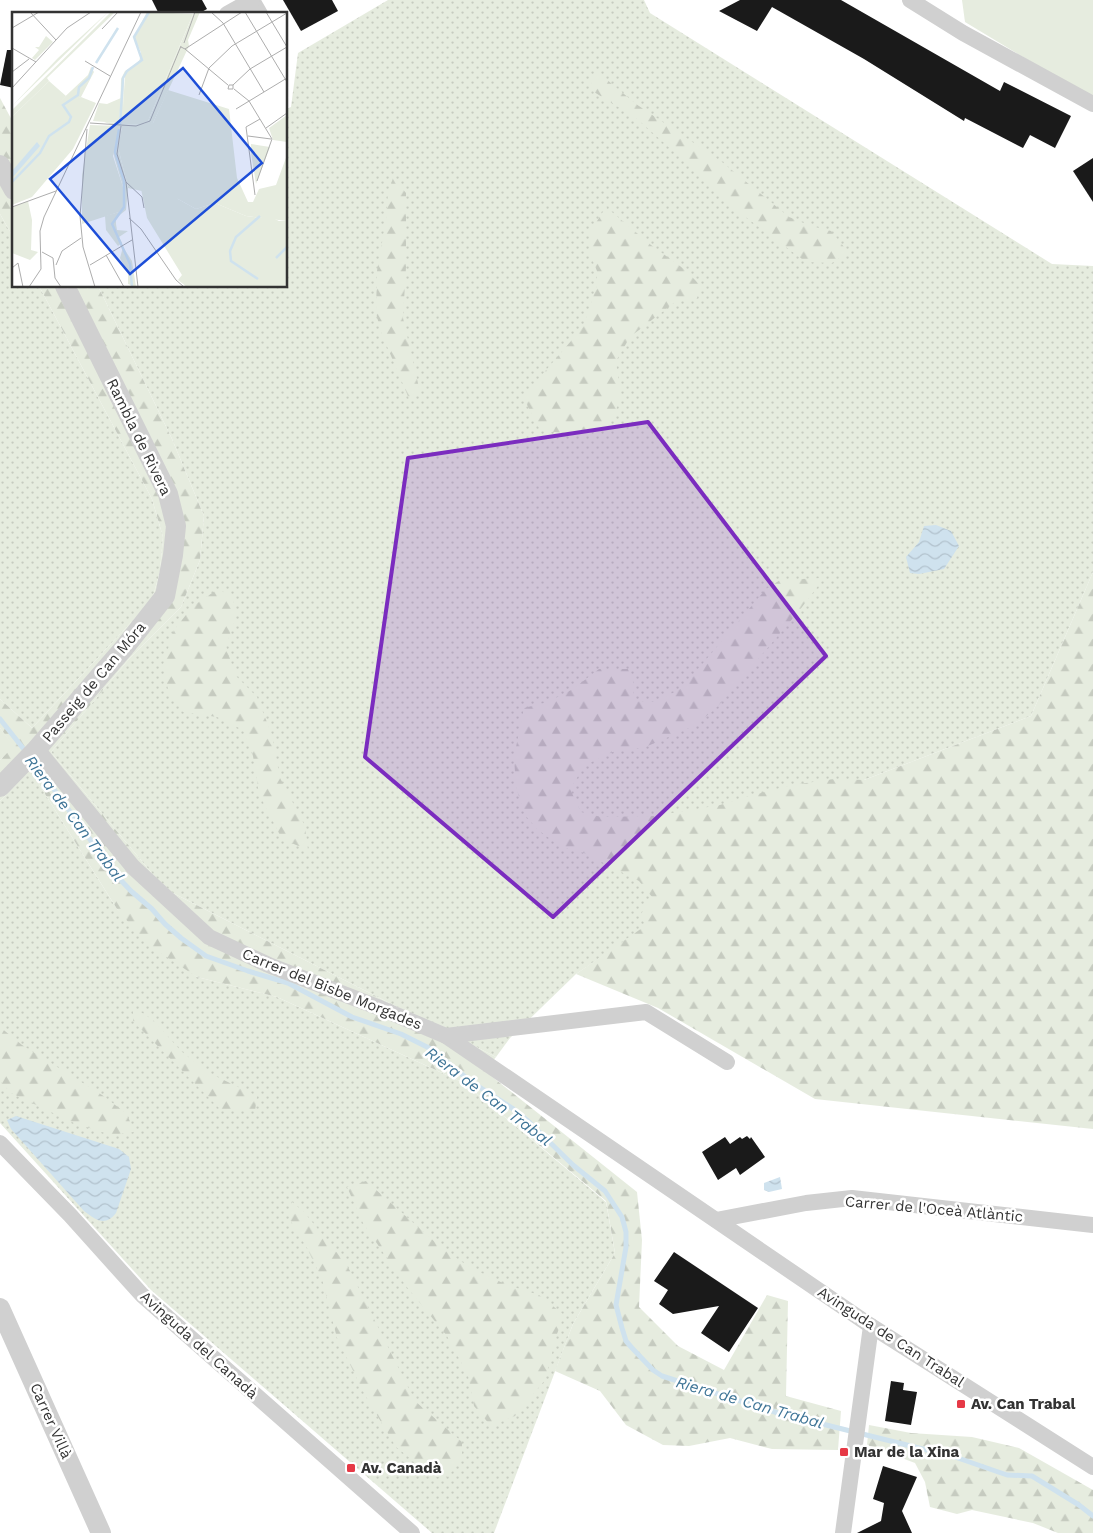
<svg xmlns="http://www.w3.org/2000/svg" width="1093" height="1533" font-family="'Work Sans',sans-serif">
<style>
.grass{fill:url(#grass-dots)}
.forest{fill:url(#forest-firs)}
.park{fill:#e6ecdf}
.water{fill:url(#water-waves)}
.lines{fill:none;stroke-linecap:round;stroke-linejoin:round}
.stream{stroke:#cfe2ee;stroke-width:5}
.building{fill:#1a1a1a}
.minor{stroke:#d0d0d0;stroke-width:16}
.tertiary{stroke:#d0d0d0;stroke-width:20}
.marked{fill:#7b2cbf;fill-opacity:0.2;stroke:#7b2cbf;stroke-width:4;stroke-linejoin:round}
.poi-dot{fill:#e63946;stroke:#fff;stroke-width:2}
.labels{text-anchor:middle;stroke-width:5;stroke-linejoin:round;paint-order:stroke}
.street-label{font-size:15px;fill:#333;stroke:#fff}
.poi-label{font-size:15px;font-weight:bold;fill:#333;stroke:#fff;text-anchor:start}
.water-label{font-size:16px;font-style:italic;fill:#3f7597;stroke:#fff}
.inset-river{fill:none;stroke:#cfe2ee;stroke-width:2.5}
.inset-road{fill:none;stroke:#adadad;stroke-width:1}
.view{fill:#1d4ed8;fill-opacity:0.15;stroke:#1d4ed8;stroke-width:2.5}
.inset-edge{fill:none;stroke:#333;stroke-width:2.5}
</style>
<defs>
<pattern id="grass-dots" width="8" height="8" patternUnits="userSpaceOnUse" patternTransform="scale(1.25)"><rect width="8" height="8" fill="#e6ecdf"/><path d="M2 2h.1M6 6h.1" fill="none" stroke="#c6cbc0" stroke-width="1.8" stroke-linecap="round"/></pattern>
<pattern id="forest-firs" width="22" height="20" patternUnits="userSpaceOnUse" patternTransform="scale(1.25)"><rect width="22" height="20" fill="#e6ecdf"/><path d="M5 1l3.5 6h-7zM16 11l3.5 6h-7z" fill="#c6cbc0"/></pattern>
<pattern id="water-waves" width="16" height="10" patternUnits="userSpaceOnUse" patternTransform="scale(1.25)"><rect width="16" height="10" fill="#cfe2ee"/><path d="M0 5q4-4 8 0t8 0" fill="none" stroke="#b2c2cd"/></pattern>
</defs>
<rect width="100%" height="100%" fill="#fff"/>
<g class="grass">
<path d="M 388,0 L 644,0 L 650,13 L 1052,264 L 1093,266 L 1093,572 L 1031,716 L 864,780 L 576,974 L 510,1038 L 496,1057 L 165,889 L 51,752 L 129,659 L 181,607 L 200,560 L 204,516 L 172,439 L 98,286 L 286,286 L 286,109 L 291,107 L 298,53 Z"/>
<path d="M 0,214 L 14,239 L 14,286 L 39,286 L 152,499 L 163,537 L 160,571 L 152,600 L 32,728 L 0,699 Z"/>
<path d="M 30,770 L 117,909 L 197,977 L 277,997 L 464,1083 L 606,1202 L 615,1253 L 573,1324 L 494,1533 L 432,1533 L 151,1290 L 0,1123 L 0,801 Z"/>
</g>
<g class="forest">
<path d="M 600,74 L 636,104 L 722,162 L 789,217 L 811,226 L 831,231 L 848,252 L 832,263 L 806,262 L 724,201 L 689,165 L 636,118 L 594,92 L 589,76 Z"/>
<path d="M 0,98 L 14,124 L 14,239 L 0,214 Z"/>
<path d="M 393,178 L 406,193 L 406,267 L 403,318 L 420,392 L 410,401 L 381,332 L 376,313 L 377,271 L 386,220 L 388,194 Z"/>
<path d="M 606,207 L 651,245 L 684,269 L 700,285 L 697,298 L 675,302 L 630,337 L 616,361 L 619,384 L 619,402 L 608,429 C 584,433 564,434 540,430 L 523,397 L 583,327 L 597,285 L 597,271 L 590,254 L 590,232 Z"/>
<path d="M 39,286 L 98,286 L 172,439 L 204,516 L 200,560 L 181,607 L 129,659 L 51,752 L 165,889 L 496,1057 L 485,1071 L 637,1192 L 642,1240 L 639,1307 L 678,1346 L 724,1370 L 767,1295 L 788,1301 L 786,1396 L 841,1411 L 838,1450 L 772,1449 L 730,1438 L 689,1446 L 663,1445 L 626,1425 L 600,1391 L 555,1371 L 573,1324 L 615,1253 L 606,1201 L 464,1083 L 277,997 L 197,977 L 147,944 L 117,909 L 30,770 L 0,801 L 0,760 L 13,746 L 0,728 L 0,699 L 32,728 L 152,600 L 160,571 L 163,537 L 152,499 Z"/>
<path d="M 1093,572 L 1093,1129 L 815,1099 L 658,1008 L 576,974 L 645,926 L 641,914 L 652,897 L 639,881 L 584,853 L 561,847 L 537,829 L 525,815 L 516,787 L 514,757 L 524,708 L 548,702 L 573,689 L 599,669 L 628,669 L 634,684 L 633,701 L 656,702 L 682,688 L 765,590 L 780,580 L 824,578 L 799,611 L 718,706 L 696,725 L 643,748 L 617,750 L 585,765 L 570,789 L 581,812 L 601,817 L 654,816 L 720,805 L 749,796 L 792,785 L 834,779 L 864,780 L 1031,716 Z"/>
<path d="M 218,589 L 233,597 L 236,617 L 226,646 L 235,675 L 257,697 L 272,735 L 280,778 L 305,826 L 308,850 L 282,839 L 259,794 L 253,756 L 243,730 L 217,717 L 183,712 L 168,689 L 163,665 L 174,630 L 193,606 Z"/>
<path d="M 133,1007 L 153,1020 L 181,1051 L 207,1072 L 257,1096 L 255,1111 L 235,1111 L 220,1109 L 133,1021 Z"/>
<path d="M 0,1027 L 22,1045 L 102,1095 L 127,1114 L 134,1132 L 111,1135 L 74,1123 L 11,1093 L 0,1081 Z"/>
<path d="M 366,1181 L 443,1249 L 471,1268 L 507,1285 L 539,1295 L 564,1315 L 557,1334 L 545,1380 L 515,1416 L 491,1426 L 474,1406 L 468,1375 L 447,1336 L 406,1286 L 363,1223 L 347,1187 Z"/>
<path d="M 292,1202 L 304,1212 L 347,1265 L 415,1401 L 462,1442 L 462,1460 L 447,1477 L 434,1477 L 396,1447 L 365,1395 L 337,1338 L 322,1279 L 307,1248 L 290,1220 Z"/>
<path d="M 869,1425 L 911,1433 L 972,1437 L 1019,1448 L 1093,1490 L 1093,1533 L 1058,1533 L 1033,1523 L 972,1510 L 957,1514 L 930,1507 L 925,1482 L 915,1463 L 867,1445 Z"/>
</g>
<g class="park">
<path d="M 962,0 L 1093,0 L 1093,99 L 965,22 Z"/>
<path d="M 0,728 L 14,746 L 0,760 Z"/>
</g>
<g class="water">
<path d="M 936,525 L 951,531 L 959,546 L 944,569 L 919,574 L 910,573 L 906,557 L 919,542 L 924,526 Z"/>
<path d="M 16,1116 L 119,1149 L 129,1157 L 131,1169 L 116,1213 C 105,1227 96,1220 84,1211 L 11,1129 L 7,1120 Z"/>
<path d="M 780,1177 L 782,1189 L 769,1192 L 764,1190 L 764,1183 Z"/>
</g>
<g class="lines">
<g class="stream">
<path d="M 0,719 L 26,752"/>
<path d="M 32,759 L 115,874 L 131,891 L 152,909 L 165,924 L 181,938 L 206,956 L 248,971 L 288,983 L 352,1017 L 401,1034 L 431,1049 L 470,1081 L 512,1108 L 528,1121 L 573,1165 L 605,1191 L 622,1217 L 626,1232 L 626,1247 L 616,1305 L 622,1328 L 626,1341 L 632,1348 L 653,1370 L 662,1376 L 778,1413 L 955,1457 L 1007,1475 L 1032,1476 L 1079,1505 L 1093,1516"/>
</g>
</g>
<g class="building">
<path d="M 152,0 L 202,0 L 207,9 L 198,14 L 159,14 Z"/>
<path d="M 283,0 L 332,0 L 338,11 L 301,31 Z"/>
<path d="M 740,0 L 841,0 L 1000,91 L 1004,82 L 1071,116 L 1055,148 L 1030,135 L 1023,148 L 965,118 L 964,121 L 864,59 L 772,7 L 757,31 L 719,11 Z"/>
<path d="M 7,50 L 14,50 L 14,88 L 0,85 Z"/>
<path d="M 1093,158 L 1093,202 L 1073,171 Z"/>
<path d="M 747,1136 L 750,1139 L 751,1137 L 765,1157 L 740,1175 L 736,1168 L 718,1180 L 702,1152 L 725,1137 L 730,1144 L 740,1137 L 742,1139 Z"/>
<path d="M 674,1252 L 758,1308 L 729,1352 L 701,1333 L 719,1306 L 673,1314 L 659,1304 L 668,1290 L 654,1281 Z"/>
<path d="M 891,1381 L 904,1383 L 903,1390 L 917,1392 L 911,1425 L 885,1421 Z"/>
<path d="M 883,1466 L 917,1477 L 902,1511 L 912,1533 L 857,1533 L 881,1521 L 884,1503 L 873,1499 Z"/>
</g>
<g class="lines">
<g class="minor">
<path d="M 252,0 L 260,14"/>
<path d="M 910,0 L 963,33 L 1093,104"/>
<path d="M 227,14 L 252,0"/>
<path d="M 37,749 L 133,867 L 209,937 L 271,966 L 380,1008 L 446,1036 L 871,1326 L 1093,1467"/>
<path d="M 446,1036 L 646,1012 L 727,1062"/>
<path d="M 0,1143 L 70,1215 L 142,1295 L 412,1533"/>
<path d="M 716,1220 L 806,1203 L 852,1198 L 1093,1225"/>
<path d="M 843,1533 L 871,1326"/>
</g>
<g class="tertiary">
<path d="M 0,165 L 14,190"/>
<path d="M 0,787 L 35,751 L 124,648 L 165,596 L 173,555 L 176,526 L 168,494 L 65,286"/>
<path d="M 0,1308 L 101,1533"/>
</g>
</g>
<path class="marked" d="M 648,422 L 826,656 L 553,917 L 365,757 L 408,458 Z"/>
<g class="poi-dot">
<rect x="956" y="1399" width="10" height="10" rx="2.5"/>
<rect x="839" y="1447" width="10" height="10" rx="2.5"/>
<rect x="346" y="1463" width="10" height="10" rx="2.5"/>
</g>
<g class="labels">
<g class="street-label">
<text transform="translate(139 437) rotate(64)" y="5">Rambla de Rivera</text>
<text transform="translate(94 682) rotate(-50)" y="5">Passeig de Can Móra</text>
<text transform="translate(332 989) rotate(22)" y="5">Carrer del Bisbe Morgades</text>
<text transform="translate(934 1209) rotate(5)" y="5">Carrer de l'Oceà Atlàntic</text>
<text transform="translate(891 1337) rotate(33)" y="5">Avinguda de Can Trabal</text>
<text transform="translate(199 1345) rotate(42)" y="5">Avinguda del Canadà</text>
<text transform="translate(51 1421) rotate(66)" y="5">Carrer Villà</text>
</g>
<g class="poi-label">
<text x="971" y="1409">Av. Can Trabal</text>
<text x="854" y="1457">Mar de la Xina</text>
<text x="361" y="1473">Av. Canadà</text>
</g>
<g class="water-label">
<text transform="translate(75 818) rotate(53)" y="6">Riera de Can Trabal</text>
<text transform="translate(489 1096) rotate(37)" y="6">Riera de Can Trabal</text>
<text transform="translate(750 1402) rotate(16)" y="6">Riera de Can Trabal</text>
</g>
</g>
<g transform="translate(12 12)">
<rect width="275" height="275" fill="#fff"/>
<path d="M 96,0 L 73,23 L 0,94 L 46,46 ZM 139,0 L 181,2 L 136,109 L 130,113 L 110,112 L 113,63 L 131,45 L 123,26 ZM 37,69 L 54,84 L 45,93 L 69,85 L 84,91 L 61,137 L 20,185 L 0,193 L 0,105 ZM 156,78 L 217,97 L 225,166 L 236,190 L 241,190 L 247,177 L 264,173 L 275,143 L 275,209 L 234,204 L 203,191 L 184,197 L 166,187 L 116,176 L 106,135 L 110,115 L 141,111 ZM 275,103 L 275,130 L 261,128 L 257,116 ZM 78,113 L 107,114 L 101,144 L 111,175 L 111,196 L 107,200 L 70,212 L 70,163 Z" fill="#e6ecdf"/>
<path d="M 99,0 L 103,0 L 35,66 L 37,69 L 0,105 L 0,98 ZM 135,0 L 141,0 L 126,27 L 134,43 L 112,66 L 111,112 L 130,113 L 136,109 L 182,0 L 188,0 L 176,28 L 177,34 L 141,111 L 132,116 L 110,115 L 106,135 L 116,176 L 114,198 L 104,206 L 104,212 L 105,218 L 116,219 L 107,225 L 110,231 L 106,234 L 94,218 L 93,204 L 107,200 L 111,196 L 111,175 L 100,137 L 106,115 L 92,110 L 108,111 L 109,67 L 113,59 L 127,51 L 129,40 L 122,25 ZM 34,24 L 41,30 L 23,48 L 20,46 L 27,38 L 23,35 L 27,35 ZM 79,55 L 82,60 L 69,85 L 51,94 L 44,93 L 76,63 ZM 129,117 L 136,119 L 120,144 L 125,130 L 124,121 ZM 197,123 L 196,138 L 188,135 L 178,140 L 173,134 L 175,130 L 185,130 ZM 148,153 L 157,156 L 158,164 L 175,165 L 181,169 L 159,169 L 147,162 L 143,165 L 166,187 L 184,197 L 203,191 L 234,204 L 249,206 L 255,203 L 267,209 L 275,209 L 275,275 L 175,275 L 166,268 L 170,263 L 135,206 L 129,177 L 141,177 L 139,161 ZM 88,168 L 80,201 L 76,202 L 77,189 ZM 94,172 L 98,200 L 86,203 L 84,199 ZM 111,235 L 120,249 L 124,275 L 116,272 L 116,262 L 108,246 Z" fill="#e6ecdf"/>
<path d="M 109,86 L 107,111 L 81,109 L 87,91 L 95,92 ZM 239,132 L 258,135 L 244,172 L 239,141 ZM 16,189 L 20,208 L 19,238 L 26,240 L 18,248 L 0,241 L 0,195 Z" fill="#e6ecdf"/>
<path d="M 25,130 L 28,134 L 0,166 L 0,159 Z" fill="#cfe2ee"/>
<path class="inset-river" d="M 84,51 L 106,16M 108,113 L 111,66 L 115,59 L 130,48 L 122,25 L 137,0M 107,117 L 103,140 L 112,169 L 112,195 L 100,212 L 118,252 L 120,275M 0,170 L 28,141 L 37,124 L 57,110 L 59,105 L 51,93 L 66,83 L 67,75 L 77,66 L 81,55M 264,246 L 275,235M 246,267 L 219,249 L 218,239 L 224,225 L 248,204"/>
<path class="inset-road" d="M 18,0 L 44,28M 199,0 L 211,11 L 252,80M 233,0 L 275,70M 254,0 L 275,35M 0,16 L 27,0M 90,17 L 106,0M 172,31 L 183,0M 169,35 L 173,37 L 230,0M 0,36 L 24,50M 173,37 L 216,73M 73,49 L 98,64M 0,60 L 17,47M 221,73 L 217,73 L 216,77 L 221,77 L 221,73 L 238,57 L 275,35M 0,76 L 55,16 L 79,0M 222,77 L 237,89 L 260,127M 187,83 L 197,56 L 220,34 L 275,1M 224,97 L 275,66M 78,111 L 124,114 L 138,109 L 169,34M 109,114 L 105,142 L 114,170 L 126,275M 254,116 L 275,101M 75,117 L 68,204 L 71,235 L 83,275M 236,124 L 259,127M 245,169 L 260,127M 114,170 L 130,185 L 132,196M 243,183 L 234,115 L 248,107M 0,195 L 44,179M 117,206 L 129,217 L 164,268 L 172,275M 30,240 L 41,246 L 43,266 L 49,275M 94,243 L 112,275M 44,253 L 50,239 L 69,226M 78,253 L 120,228M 0,256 L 6,251 L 11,275M 17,275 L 29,257 L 28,219 L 32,205 L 129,0"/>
<path class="view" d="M 171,56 L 250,151 L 118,262 L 38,167 Z"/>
<rect width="275" height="275" class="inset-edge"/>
</g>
</svg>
